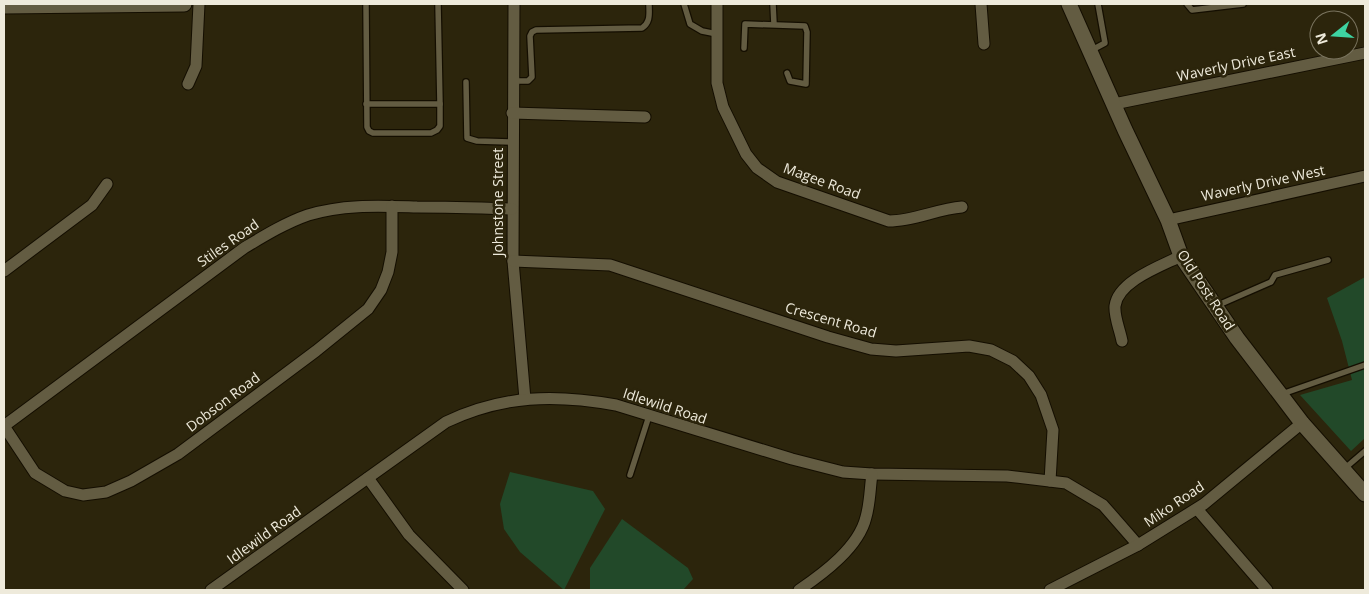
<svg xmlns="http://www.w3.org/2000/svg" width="1369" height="594" font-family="'Open Sans',sans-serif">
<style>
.green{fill:#224929}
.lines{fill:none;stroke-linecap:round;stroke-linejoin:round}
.lane-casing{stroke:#140e00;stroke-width:8}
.street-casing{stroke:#140e00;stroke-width:13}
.secondary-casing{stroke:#140e00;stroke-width:17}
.lane{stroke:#635c42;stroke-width:5.5}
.street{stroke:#635c42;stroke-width:11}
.secondary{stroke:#635c42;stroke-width:15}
.labels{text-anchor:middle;stroke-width:5;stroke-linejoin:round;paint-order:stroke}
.street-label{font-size:14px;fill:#eeeadb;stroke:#2c250c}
</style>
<rect width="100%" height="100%" fill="#2c250c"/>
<g class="green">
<path d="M 1365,277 L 1365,438 L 1351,451 L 1300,395 L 1352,380 L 1342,341 L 1327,298 Z"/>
<path d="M 510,472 L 593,491 L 605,509 L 564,590 L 520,552 L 504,529 L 500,504 Z"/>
<path d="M 622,519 L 688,568 L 693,579 L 683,590 L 590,590 L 590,568 Z"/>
</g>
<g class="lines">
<defs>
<g id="lane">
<path d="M 366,4 L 367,127 L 369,131 L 373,133 L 431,133 L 437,130 L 440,126 L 440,104 L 366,104"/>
<path d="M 438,4 L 440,104"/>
<path d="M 684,4 L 690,24 L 702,31 L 717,34"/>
<path d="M 773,4 L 774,24"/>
<path d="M 1187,4 L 1192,10 L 1243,4"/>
<path d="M 744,48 L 745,24 L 805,26 L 807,32 L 806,84 L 790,81 L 787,73"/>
<path d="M 1090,51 L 1105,43 L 1098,4"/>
<path d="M 512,81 L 528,81 L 532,77 L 530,36 L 532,32 L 536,30 L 642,28 C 651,22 649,13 649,4"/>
<path d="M 466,82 L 467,138 L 477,141 L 512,142"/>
<path d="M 1216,306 L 1271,282 L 1275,275 L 1328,260"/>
<path d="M 1282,394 L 1365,365"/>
<path d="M 1344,469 L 1365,451"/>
<path d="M 630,475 L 649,416"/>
</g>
<g id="street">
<path d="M 514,4 L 513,261 L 525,399"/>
<path d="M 717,4 L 717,83 L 723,107 L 746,154 L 757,168 L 777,182 L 889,221 C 914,221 937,209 962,207"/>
<path d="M 981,4 L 984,44"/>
<path d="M 188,84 L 196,66 L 199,4"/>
<path d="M 1114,104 L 1365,53"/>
<path d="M 512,113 L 645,117"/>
<path d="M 1168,220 L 1365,176"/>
<path d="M 513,261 L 610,265 L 828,337 L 871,349 L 896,351 L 969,346 L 991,350 L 1013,361 L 1029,376 L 1041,395 L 1053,430 L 1050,481"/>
<path d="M 4,271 L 92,205 L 107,184"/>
<path d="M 1122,341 C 1120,330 1114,317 1115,306 C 1118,281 1161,266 1181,256"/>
<path d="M 4,426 L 244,248 C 264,236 285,223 308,215 C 344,204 380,206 417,207 C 449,207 481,208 512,209"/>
<path d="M 4,426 L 35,473 L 65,491 L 83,495 L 106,492 L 131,481 L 178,454 L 316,351 L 368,309 L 381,290 L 388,272 L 392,252 L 392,206"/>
<path d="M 368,478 L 409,535 L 463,590"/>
<path d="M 1197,509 L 1267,590"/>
<path d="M 211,590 L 446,422 C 503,395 555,394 616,405 L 792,459 L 843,472 L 872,474 L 1007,476 L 1066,483 L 1103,505 L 1138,545"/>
<path d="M 799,590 C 824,573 859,547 866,517 C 870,503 870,488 872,474"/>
<path d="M 1050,590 L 1138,545 L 1204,504 L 1302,423"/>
</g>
<g id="secondary">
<path d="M 1069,4 L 1125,130 L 1168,220 L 1181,256 L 1237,338 L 1280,394 L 1302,423 L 1365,494"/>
<path d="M 4,6 L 184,4"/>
</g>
</defs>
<use href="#lane" class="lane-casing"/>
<use href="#street" class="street-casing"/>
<use href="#secondary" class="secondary-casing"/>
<use href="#lane" class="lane"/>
<use href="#street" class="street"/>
<use href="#secondary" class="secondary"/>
</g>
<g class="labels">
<g class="street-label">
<text transform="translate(1236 64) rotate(-12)" y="5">Waverly Drive East</text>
<text transform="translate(822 181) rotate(20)" y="5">Magee Road</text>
<text transform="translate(1263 183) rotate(-12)" y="5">Waverly Drive West</text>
<text transform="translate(498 202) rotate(-90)" y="5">Johnstone Street</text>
<text transform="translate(228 243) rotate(-35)" y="5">Stiles Road</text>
<text transform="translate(1206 290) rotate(57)" y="5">Old Post Road</text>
<text transform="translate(831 320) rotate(16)" y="5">Crescent Road</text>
<text transform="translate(223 402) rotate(-37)" y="5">Dobson Road</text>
<text transform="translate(665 406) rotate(18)" y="5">Idlewild Road</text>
<text transform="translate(1174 504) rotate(-34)" y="5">Miko Road</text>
<text transform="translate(264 535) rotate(-36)" y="5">Idlewild Road</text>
</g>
</g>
<rect width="1369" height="594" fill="none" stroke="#eeeadb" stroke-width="10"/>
<g transform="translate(1334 35) rotate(253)"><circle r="24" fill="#2c250c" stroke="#7a745f"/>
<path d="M0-4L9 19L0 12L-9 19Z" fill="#3ed4a2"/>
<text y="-8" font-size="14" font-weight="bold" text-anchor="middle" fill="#eeeadb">N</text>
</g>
</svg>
